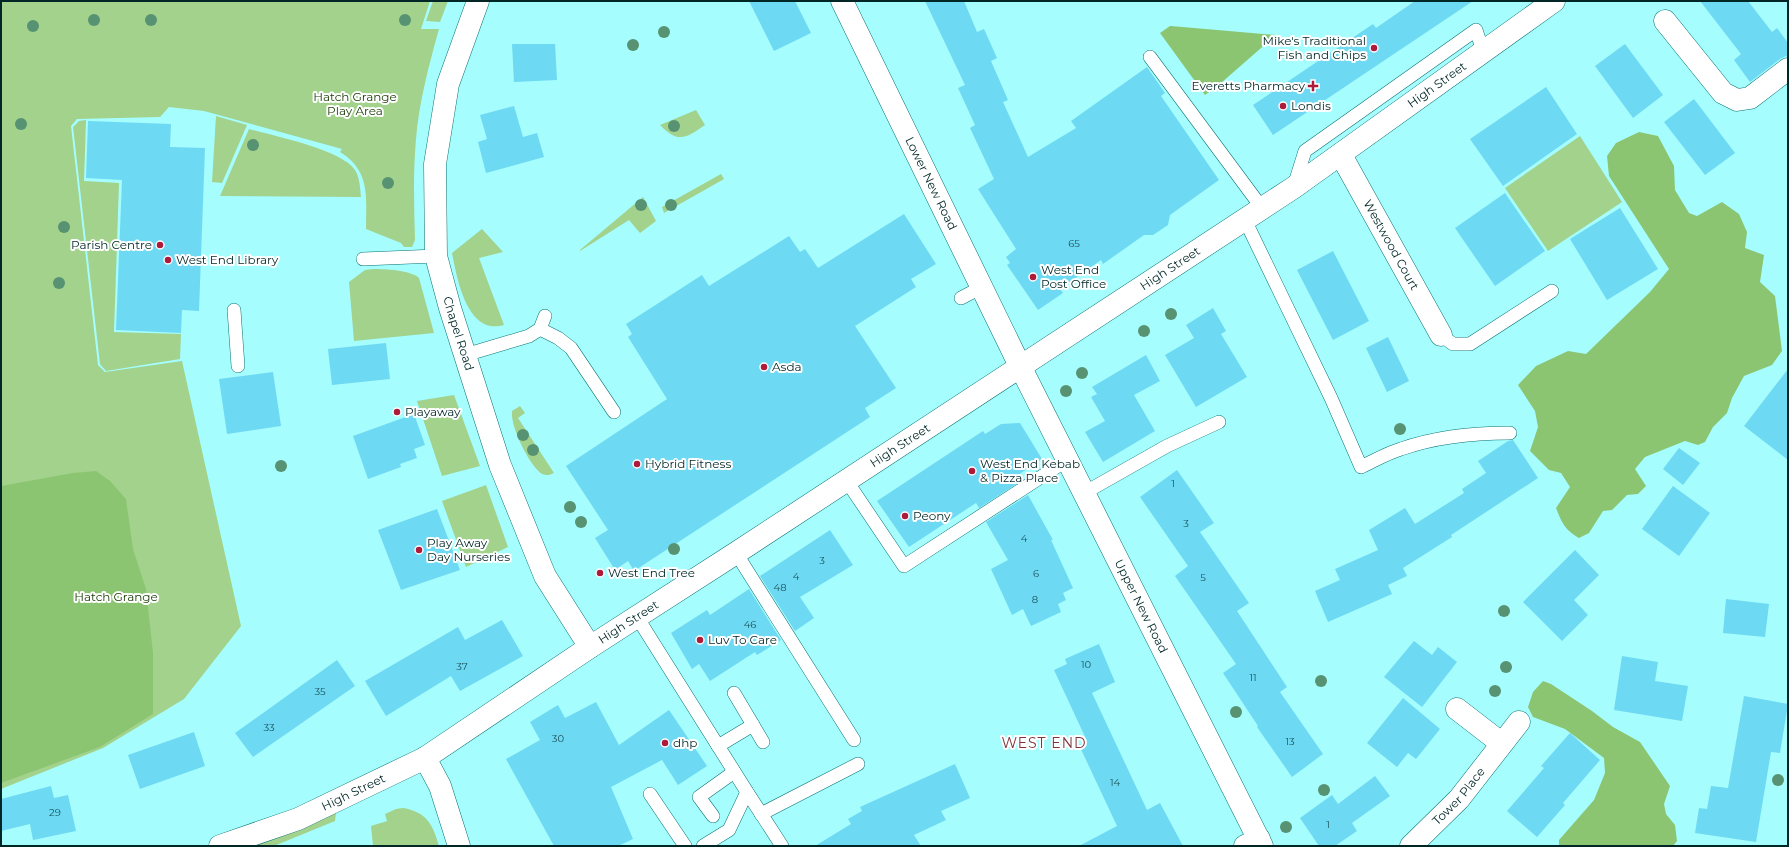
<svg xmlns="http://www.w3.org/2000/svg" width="1789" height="847" font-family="Montserrat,sans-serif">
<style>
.green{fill:#a2d28c}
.forest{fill:#8cc572}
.building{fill:#6ed9f3}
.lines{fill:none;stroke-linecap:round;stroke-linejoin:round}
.lane-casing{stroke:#097374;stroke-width:14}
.street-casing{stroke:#097374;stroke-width:23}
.secondary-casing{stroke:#097374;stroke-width:23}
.lane{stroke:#fff;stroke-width:13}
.street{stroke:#fff;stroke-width:22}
.secondary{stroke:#fff;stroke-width:22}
.tree{fill:#579272}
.poi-dot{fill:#ae1a3a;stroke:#fff;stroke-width:1.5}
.labels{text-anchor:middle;stroke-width:4;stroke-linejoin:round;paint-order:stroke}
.number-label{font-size:10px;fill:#1c5359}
.poi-label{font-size:12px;fill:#002626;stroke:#fff;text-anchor:start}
.street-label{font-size:12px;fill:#002626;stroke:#fff}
.park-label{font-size:12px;fill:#173a00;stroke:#fff}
.quarter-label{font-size:14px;letter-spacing:1px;fill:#7d353c;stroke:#fff}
</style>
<rect width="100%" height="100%" fill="#a6fdfe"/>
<g class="green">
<path d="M 1,1 L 430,1 L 421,29 L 439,29 C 429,65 419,102 416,139 C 413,173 414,206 415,240 L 412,247 L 404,247 L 401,243 L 366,229 C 366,198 371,171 340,152 L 342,149 L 204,111 L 169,107 L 160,117 L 77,119 L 71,126 L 98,365 L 105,372 L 182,361 L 241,626 L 184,699 L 103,748 L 1,789 Z"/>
<path d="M 433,1 L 448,1 L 440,22 L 426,21 Z"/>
<path d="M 696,110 L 705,125 C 686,138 678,144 660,125 Z"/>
<path d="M 216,116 L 247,125 L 222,183 L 212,182 Z"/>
<path d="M 86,120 L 84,181 L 119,183 L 114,332 L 181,334 L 180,359 L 106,371 L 100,364 L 73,127 L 79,121 Z"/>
<path d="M 249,129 C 274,136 342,150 355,170 C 360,178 360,188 361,197 L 220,196 Z"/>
<path d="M 1580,136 L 1622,202 L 1548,251 L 1505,188 Z"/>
<path d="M 721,174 L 724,179 L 664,213 L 662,207 Z"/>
<path d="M 643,197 L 656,221 L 640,233 L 629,220 L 580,251 L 580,250 Z"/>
<path d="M 482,229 L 503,252 L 479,258 L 504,325 C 467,336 457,278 452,253 Z"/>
<path d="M 373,269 C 385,269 410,270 419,278 L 434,333 L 354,341 L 349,282 L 365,270 Z"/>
<path d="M 454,395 L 480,466 L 442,476 L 417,401 Z"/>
<path d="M 520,406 L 525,413 L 518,418 L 554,473 C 550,475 546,476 542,474 C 529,465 510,426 512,411 Z"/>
<path d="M 486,485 L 508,547 L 466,567 L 442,501 Z"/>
<path d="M 403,808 C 427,812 433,825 439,846 L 373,846 L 371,826 L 387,821 L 385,814 L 396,809 Z"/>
<path d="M 336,813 L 335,821 L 274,846 L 253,846 Z"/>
</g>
<g class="forest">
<path d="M 1170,26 L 1171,26 L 1276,35 L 1221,83 L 1205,95 L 1160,33 Z"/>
<path d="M 1639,132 L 1658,136 L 1674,166 L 1675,190 L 1689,213 L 1697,216 L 1722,202 L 1739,214 L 1747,232 L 1745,248 L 1764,255 L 1760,282 L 1775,296 L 1782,351 L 1772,365 L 1744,376 L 1732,398 L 1727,413 L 1713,427 L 1705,442 L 1698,445 L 1685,441 L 1645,457 L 1635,469 L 1646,486 L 1638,494 L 1627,495 L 1612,510 L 1603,511 L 1589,533 L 1579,538 C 1565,530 1562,523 1556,508 L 1570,487 L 1561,473 L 1549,470 L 1530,451 L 1538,427 L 1535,411 L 1518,385 L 1536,366 L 1568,351 L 1586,354 L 1650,292 L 1669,269 L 1609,176 L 1607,156 L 1616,143 Z"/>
<path d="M 96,471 L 110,481 L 126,499 L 133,549 L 146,589 L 153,653 L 153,714 L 100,747 L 1,783 L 1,486 L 73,473 Z"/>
<path d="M 1543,681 L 1551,684 L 1592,711 L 1613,727 L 1640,742 L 1670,786 L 1664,804 L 1666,814 L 1675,825 L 1677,841 L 1673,846 L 1559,846 L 1559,840 L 1594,800 L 1605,773 L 1604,758 L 1565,729 L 1533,717 L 1528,707 L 1533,692 Z"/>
</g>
<g class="building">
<path d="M 749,1 L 795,1 L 811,33 L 774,51 Z"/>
<path d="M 925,1 L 964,1 L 977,32 L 984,29 L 997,58 L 991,61 L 1008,100 L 1003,102 L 1028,157 L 1076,128 L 1071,121 L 1147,67 L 1165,93 L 1161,96 L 1219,180 L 1170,215 L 1168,225 L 1153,235 L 1144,235 L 1103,264 L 1101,260 L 1060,289 L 1063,293 L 1038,310 L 1007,265 L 1010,263 L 1006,257 L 1016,249 L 978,189 L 994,179 L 970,128 L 975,125 L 958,88 L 965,85 Z"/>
<path d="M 1415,1 L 1473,1 L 1273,135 L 1253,105 L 1373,24 L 1376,28 Z"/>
<path d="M 1700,1 L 1748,1 L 1772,32 L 1777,28 L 1788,43 L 1788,55 L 1780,59 L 1750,82 L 1734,60 L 1741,54 Z"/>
<path d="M 512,44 L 555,44 L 557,80 L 514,82 Z"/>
<path d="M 1625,44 L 1663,95 L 1633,118 L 1595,66 Z"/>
<path d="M 1546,87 L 1577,134 L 1503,186 L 1470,139 Z"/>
<path d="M 1694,99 L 1735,153 L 1705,175 L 1664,122 Z"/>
<path d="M 514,106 L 523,137 L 537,133 L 544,157 L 486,173 L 478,142 L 487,139 L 480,115 Z"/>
<path d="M 88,121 L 171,124 L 170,147 L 205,148 L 199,311 L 182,310 L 181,333 L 116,330 L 122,180 L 86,178 Z"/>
<path d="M 1505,193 L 1545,251 L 1495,286 L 1455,228 Z"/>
<path d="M 1620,208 L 1658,269 L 1607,300 L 1570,239 Z"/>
<path d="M 904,214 L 936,264 L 911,279 L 916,287 L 855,326 L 896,388 L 865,408 L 870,417 L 634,571 L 628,561 L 615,570 L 595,538 L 608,530 L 566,466 L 667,399 L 628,337 L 632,334 L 626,324 L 702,275 L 709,286 L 789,236 L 800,252 L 805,249 L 818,268 Z"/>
<path d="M 1333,251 L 1369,321 L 1333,340 L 1297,270 Z"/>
<path d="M 1213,308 L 1226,331 L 1221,334 L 1247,377 L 1196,407 L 1165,355 L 1194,338 L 1186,325 Z"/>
<path d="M 1388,337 L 1409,381 L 1387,392 L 1366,348 Z"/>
<path d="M 386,343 L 390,379 L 332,385 L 328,349 Z"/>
<path d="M 1146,355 L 1160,381 L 1134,395 L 1155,431 L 1103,462 L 1085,432 L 1105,421 L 1091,397 L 1097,394 L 1092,387 Z"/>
<path d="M 1788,369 L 1788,460 L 1744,426 Z"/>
<path d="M 273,372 L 281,426 L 227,434 L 219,379 Z"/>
<path d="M 414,414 L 425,445 L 414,449 L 417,458 L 400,464 L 401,467 L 368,479 L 353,436 Z"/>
<path d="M 1020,423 L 1042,459 L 1018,475 L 1021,481 L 979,508 L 976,503 L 909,547 L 877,501 L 983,431 L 985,434 L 1001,424 Z"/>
<path d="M 1513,440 L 1538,478 L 1451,535 L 1452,537 L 1403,568 L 1407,576 L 1388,585 L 1392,594 L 1328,622 L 1315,591 L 1340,580 L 1335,569 L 1378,550 L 1369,530 L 1405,508 L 1415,524 L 1464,493 L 1462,489 L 1486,473 L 1478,461 L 1508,441 Z"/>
<path d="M 1679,448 L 1700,463 L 1683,485 L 1663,469 Z"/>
<path d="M 1177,470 L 1214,523 L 1200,532 L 1249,603 L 1237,611 L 1287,687 L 1280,692 L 1323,754 L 1292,777 L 1257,727 L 1258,726 L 1223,673 L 1236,664 L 1175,576 L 1188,566 L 1140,497 Z"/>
<path d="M 1673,486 L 1710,513 L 1679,556 L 1642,529 Z"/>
<path d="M 1028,495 L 1053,540 L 1051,540 L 1073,588 L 1063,593 L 1066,600 L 1058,604 L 1061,612 L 1031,626 L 1023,609 L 1012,615 L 991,569 L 1008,560 L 986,522 Z"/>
<path d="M 437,509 L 460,570 L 401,590 L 378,530 Z"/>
<path d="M 830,530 L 853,565 L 800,597 L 814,618 L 795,631 L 760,576 Z"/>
<path d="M 1575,550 L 1599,575 L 1574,600 L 1588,615 L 1562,641 L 1523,602 Z"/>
<path d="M 749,589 L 781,640 L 757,655 L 755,652 L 710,681 L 699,664 L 692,669 L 671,633 L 707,610 L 710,615 Z"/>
<path d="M 1726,599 L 1769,604 L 1765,637 L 1723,633 Z"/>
<path d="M 502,620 L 523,656 L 460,691 L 451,676 L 386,716 L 365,681 L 458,627 L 465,640 Z"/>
<path d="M 1414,641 L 1432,655 L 1438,647 L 1457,662 L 1422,707 L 1384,677 Z"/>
<path d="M 1099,644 L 1115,682 L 1092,693 L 1147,810 L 1160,803 L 1183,846 L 1079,846 L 1117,826 L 1079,745 L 1087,741 L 1054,670 L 1067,664 L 1065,659 Z"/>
<path d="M 1622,656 L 1658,662 L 1655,681 L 1688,686 L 1682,721 L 1614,710 Z"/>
<path d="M 337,660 L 355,686 L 253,757 L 235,733 Z"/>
<path d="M 1744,696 L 1788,704 L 1780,753 L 1771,752 L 1756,842 L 1695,833 L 1699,808 L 1707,809 L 1711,786 L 1728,788 Z"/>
<path d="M 1403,698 L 1440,729 L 1416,759 L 1408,753 L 1397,767 L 1367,743 Z"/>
<path d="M 596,702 L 619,745 L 669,710 L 707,766 L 678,785 L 662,760 L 611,787 L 633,839 L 618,846 L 554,846 L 506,759 L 540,740 L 530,722 L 558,705 L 565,718 Z"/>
<path d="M 194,732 L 205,766 L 140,789 L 128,755 Z"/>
<path d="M 1570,733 L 1600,760 L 1563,803 L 1565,805 L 1537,837 L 1507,811 L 1544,768 L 1541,766 Z"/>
<path d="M 955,764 L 970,798 L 941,811 L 946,820 L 914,835 L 921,846 L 815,846 L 851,824 L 848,819 L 862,811 L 860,807 Z"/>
<path d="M 1375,776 L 1390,796 L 1352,823 L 1357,831 L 1335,846 L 1319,846 L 1300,818 L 1332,795 L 1338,804 Z"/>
<path d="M 51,786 L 54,798 L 68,795 L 76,831 L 33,840 L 30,824 L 1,831 L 1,799 Z"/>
</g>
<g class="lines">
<defs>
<g id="lane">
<path d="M 1150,57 L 1262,208"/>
<path d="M 1294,186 L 1305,151 L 1476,30 L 1483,51"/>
<path d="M 1245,220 L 1331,398 L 1361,467 C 1374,461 1387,453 1401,449 C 1435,437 1474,433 1510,433"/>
<path d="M 363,259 L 436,256"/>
<path d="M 961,298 L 982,287"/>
<path d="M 234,310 L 238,366"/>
<path d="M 540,329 L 558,338 L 571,348 L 614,412"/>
<path d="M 1441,335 L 1453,344 L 1470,344 L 1552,291"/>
<path d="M 465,355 L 529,336 L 540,329 L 545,316"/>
<path d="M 846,480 L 904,566 L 1067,460"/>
<path d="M 1084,493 L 1167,446 L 1219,422"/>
<path d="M 736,553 L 854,740"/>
<path d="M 637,617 L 747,792 L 782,846"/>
<path d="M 734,693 L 753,725"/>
<path d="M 718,746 L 753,725 L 763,742"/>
<path d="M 650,794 L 685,846"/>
<path d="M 761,814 L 858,764"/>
<path d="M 713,816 L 699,797 L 734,772"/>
<path d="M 703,846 L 729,830 L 747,792"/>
</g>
<g id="street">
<path d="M 1665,21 L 1723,93 L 1737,100 L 1750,98 L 1788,69"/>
<path id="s1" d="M 1341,155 L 1441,335"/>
<path d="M 1457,709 L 1501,743"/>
<path d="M 425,758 L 440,786 L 459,846"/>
<path d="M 1245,846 L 1259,839"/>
<path id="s2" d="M 1411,846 L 1459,799 L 1519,722"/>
</g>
<g id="secondary">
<path id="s3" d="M 478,1 L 448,84 L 435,164 L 436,256 L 450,308 L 500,465 L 545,576 L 590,647"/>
<path id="s4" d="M 842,1 L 1020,366 L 1262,846"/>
<path id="s5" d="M 220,846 L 298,819 L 425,758 L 590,647 L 736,553 L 1293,188 L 1554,1"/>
</g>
</defs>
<use href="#lane" class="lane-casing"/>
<use href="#street" class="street-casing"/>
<use href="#secondary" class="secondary-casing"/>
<use href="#lane" class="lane"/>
<use href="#street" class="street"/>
<use href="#secondary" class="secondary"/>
</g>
<g class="tree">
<circle cx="94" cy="20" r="6"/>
<circle cx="151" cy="20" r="6"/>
<circle cx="405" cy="20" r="6"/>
<circle cx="33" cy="26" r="6"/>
<circle cx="664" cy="32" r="6"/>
<circle cx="633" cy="45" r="6"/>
<circle cx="21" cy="124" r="6"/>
<circle cx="674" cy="126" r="6"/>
<circle cx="253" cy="145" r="6"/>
<circle cx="388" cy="183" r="6"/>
<circle cx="641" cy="205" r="6"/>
<circle cx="671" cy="205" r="6"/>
<circle cx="64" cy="227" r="6"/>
<circle cx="59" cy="283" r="6"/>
<circle cx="1171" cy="314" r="6"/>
<circle cx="1144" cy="331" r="6"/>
<circle cx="1082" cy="373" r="6"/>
<circle cx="1066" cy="391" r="6"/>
<circle cx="1400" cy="429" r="6"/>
<circle cx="523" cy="435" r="6"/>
<circle cx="533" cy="450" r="6"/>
<circle cx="281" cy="466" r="6"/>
<circle cx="570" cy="507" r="6"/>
<circle cx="581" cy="522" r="6"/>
<circle cx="674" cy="549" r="6"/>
<circle cx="1504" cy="611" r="6"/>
<circle cx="1506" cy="667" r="6"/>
<circle cx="1321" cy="681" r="6"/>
<circle cx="1495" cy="691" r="6"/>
<circle cx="1236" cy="712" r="6"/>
<circle cx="1778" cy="780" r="6"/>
<circle cx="1324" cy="790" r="6"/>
<circle cx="1286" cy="827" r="6"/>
</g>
<g class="poi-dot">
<circle cx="1374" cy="48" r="4"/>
<path d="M1311 80h4v4h4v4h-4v4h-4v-4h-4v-4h4z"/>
<circle cx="1283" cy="106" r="4"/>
<circle cx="160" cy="245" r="4"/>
<circle cx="168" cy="260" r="4"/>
<circle cx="1033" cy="277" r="4"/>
<circle cx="764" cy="367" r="4"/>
<circle cx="397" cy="412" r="4"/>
<circle cx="637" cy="464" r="4"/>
<circle cx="972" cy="471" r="4"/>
<circle cx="905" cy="516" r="4"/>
<circle cx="419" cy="550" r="4"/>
<circle cx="600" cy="573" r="4"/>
<circle cx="700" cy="640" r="4"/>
<circle cx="665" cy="743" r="4"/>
</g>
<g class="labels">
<g class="number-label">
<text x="1074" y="247">65</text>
<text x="1173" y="487">1</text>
<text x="1186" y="527">3</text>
<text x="1024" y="542">4</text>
<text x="822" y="564">3</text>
<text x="1036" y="577">6</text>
<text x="796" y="580">4</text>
<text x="1203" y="581">5</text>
<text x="780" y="591">48</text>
<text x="1035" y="603">8</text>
<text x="750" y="628">46</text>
<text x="1086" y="668">10</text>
<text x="462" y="670">37</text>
<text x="1253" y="681">11</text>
<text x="320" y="695">35</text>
<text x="269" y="731">33</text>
<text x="558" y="742">30</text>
<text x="1290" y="745">13</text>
<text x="1115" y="786">14</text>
<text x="55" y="816">29</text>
<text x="1328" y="828">1</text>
</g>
<g class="poi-label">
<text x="1366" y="45" text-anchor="end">Mike's Traditional<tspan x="1366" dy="14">Fish and Chips</tspan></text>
<text x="1305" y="90" text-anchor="end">Everetts Pharmacy</text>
<text x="1291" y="110">Londis</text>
<text x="152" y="249" text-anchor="end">Parish Centre</text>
<text x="176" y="264">West End Library</text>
<text x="1041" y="274">West End<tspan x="1041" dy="14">Post Office</tspan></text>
<text x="772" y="371">Asda</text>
<text x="405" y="416">Playaway</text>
<text x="645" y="468">Hybrid Fitness</text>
<text x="980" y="468">West End Kebab<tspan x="980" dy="14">&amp; Pizza Place</tspan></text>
<text x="913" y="520">Peony</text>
<text x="427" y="547">Play Away<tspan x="427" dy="14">Day Nurseries</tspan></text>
<text x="608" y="577">West End Tree</text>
<text x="708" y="644">Luv To Care</text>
<text x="673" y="747">dhp</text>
</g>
<g class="street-label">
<text dy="4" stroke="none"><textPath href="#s5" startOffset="1439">High Street</textPath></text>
<text dy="4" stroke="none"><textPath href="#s4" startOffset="203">Lower New Road</textPath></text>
<text dy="4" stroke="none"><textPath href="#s1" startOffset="103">Westwood Court</textPath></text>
<text dy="4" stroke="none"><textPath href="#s5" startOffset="1115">High Street</textPath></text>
<text dy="4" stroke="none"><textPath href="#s3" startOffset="342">Chapel Road</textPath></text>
<text dy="4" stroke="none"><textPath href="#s5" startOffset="792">High Street</textPath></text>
<text dy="4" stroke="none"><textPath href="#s4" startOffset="675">Upper New Road</textPath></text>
<text dy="4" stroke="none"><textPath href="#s5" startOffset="468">High Street</textPath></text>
<text dy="4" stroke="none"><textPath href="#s5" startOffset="144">High Street</textPath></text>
<text dy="4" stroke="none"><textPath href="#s2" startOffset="69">Tower Place</textPath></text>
</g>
<g class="park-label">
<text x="355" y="101">Hatch Grange<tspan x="355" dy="14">Play Area</tspan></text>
<text x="116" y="601">Hatch Grange</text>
</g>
<g class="quarter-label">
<text x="1044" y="748">WEST END</text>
</g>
</g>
<rect width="1789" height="847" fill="none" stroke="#002626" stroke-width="4"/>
</svg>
